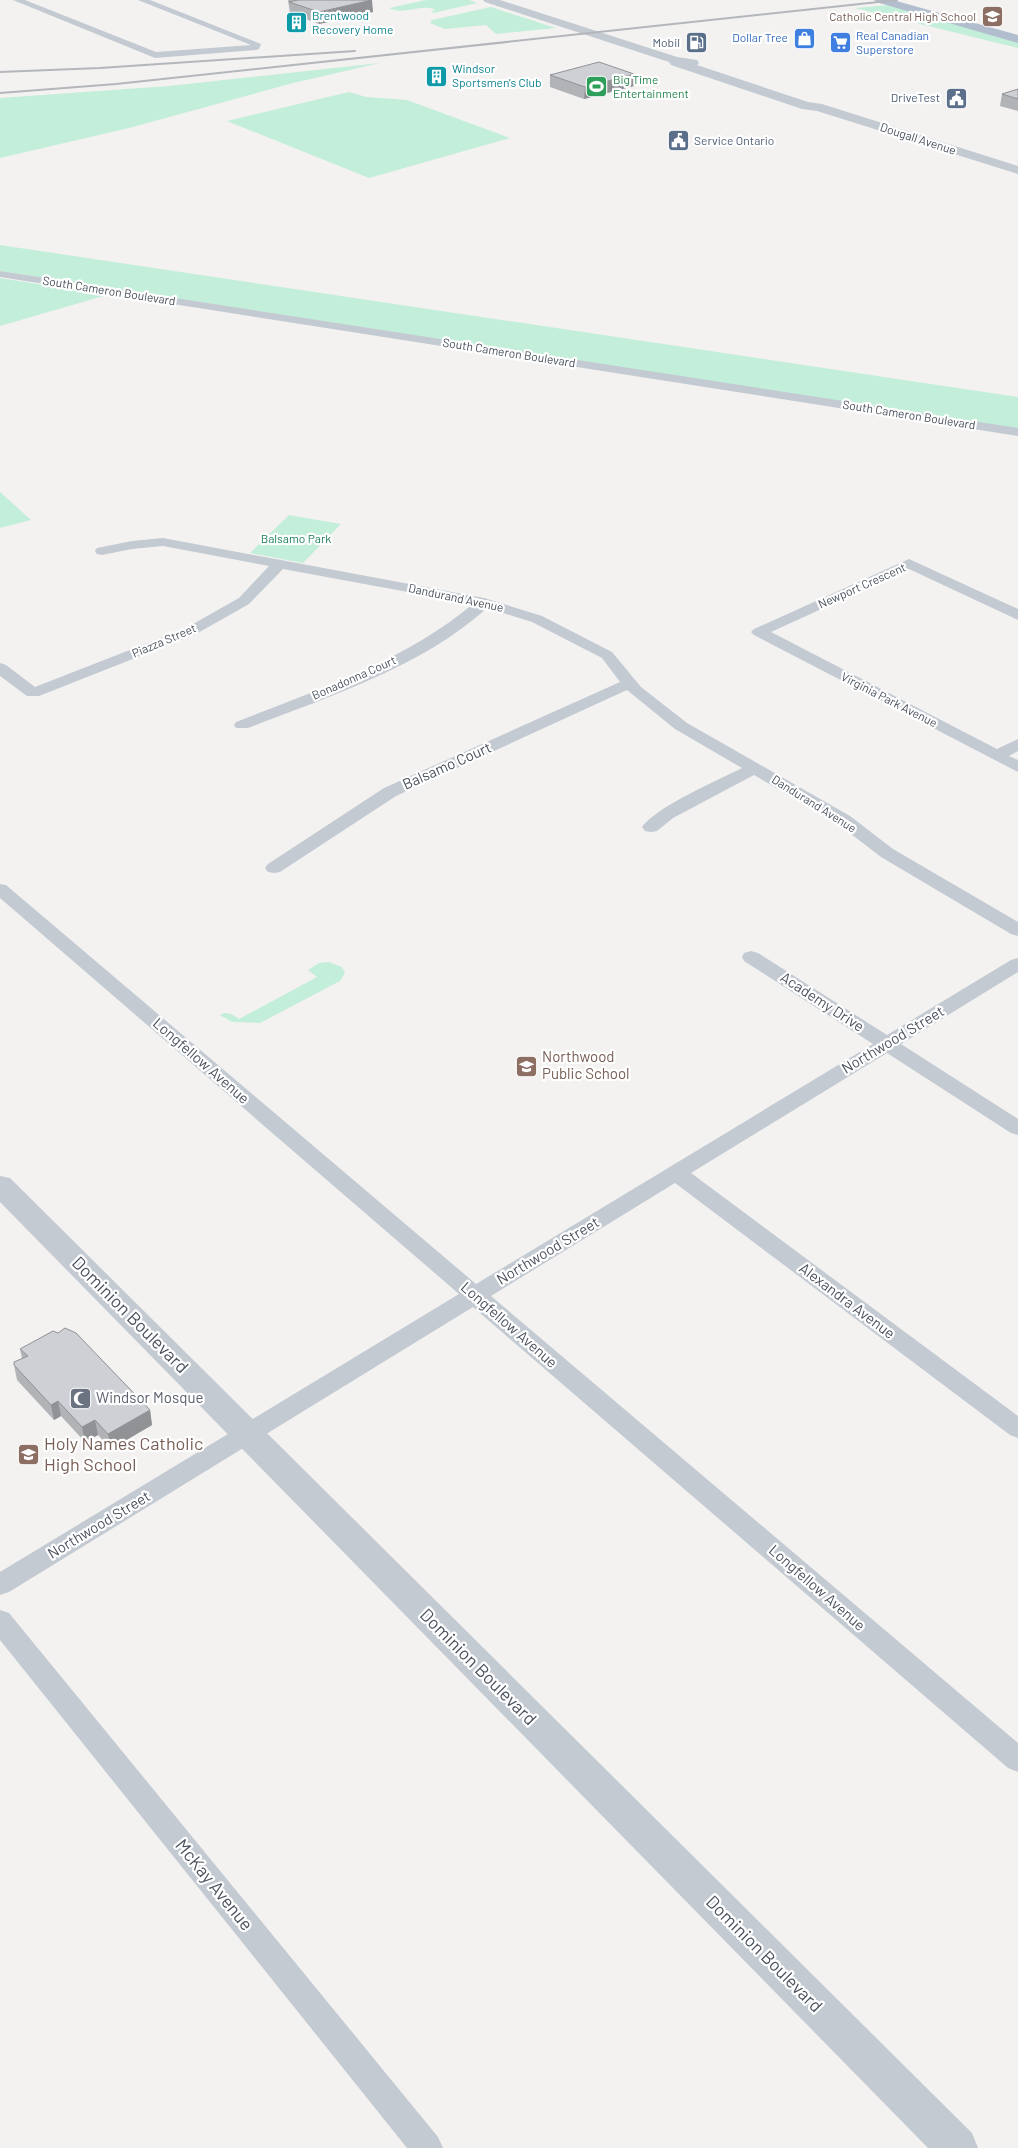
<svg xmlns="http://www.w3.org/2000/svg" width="1018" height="2148" font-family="Barlow,sans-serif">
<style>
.green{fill:#c3eed9}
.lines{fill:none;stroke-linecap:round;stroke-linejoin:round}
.minor{fill:#c3cad2;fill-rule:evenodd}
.tertiary{fill:#c3cad2;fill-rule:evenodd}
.primary{fill:#b2bdce;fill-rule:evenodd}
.rail{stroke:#b4b6bb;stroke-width:2}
.wall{fill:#b1b3b7}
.shaded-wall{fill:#909295}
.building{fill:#ced0d5;stroke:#909295}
.labels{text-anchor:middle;stroke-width:4.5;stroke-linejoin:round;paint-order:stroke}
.far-culture-label{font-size:12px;fill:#0d838f;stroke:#fff;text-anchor:start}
.far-education-label{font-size:12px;fill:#785e54;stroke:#fff;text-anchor:end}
.far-shop-label{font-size:12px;fill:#366cbe;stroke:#fff;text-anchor:start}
.far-service-label{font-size:12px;fill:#4e5e75;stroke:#fff;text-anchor:end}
.far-leisure-label{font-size:12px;fill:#27864d;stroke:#fff;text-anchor:start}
.far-street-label{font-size:12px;fill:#4a525e;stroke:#fff}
.far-park-label{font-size:12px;fill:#1c7e58;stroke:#fff}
.street-label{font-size:15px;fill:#4a525e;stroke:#fff}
.education-label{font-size:15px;fill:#785e54;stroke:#fff;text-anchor:start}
.worship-label{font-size:15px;fill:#5b616d;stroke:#fff;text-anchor:start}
.near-street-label{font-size:18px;fill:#4a525e;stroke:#fff}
.near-education-label{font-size:18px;fill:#785e54;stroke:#fff;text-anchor:start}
</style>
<rect width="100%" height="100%" fill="#f3f2f1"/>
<g class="green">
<path d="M 426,0 L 469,0 L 477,3 L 433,13 L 432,11 L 436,10 C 420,3 404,16 389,8 Z"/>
<path d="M 890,5 L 1018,42 L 1018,48 L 855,8 Z"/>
<path d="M 491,7 L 556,28 L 496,34 L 486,25 L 445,29 L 430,23 L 432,20 Z"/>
<path d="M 380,63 L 293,83 L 129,128 L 0,158 L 0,98 L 169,86 Z"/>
<path d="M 349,92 L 366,97 L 407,100 L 510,138 L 369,178 L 227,121 Z"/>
<path d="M 0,245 L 1018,397 L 1018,429 L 0,271 Z"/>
<path d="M 0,278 L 107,295 L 0,326 Z"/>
<path d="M 0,492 L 31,520 L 0,528 Z"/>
<path d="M 289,515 L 341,524 L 303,563 L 250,553 Z"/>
<path d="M 329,962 L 342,967 L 345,973 L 340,981 L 260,1023 L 232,1022 L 220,1015 C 227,1010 233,1015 239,1019 L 317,977 L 308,970 L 319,963 Z"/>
</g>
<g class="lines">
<g class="minor">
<path d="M 13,0 L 25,0 L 156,52 L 251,45 L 138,0 L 150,0 L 261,44 L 259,49 L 256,50 L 155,58 Z"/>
<path d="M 0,271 L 1018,428 L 1018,436 L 0,277 Z"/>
<path d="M 163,538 L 484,598 L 542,616 L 612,652 L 641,687 L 687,723 L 850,816 L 893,849 L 1018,922 L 1018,936 L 1011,934 L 881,857 L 838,824 L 754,775 L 673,818 L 657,831 L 651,832 L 645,831 L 642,827 C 656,807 718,780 742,768 L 675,729 L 627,690 L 396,796 L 280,872 L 274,873 L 268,872 L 265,868 L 268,864 L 384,788 L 620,682 L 602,658 L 532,622 L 487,608 C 422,667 328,697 248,728 L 236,728 L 234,725 L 236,722 C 317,690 405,661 473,604 L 283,569 L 249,604 L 196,634 L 39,696 L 27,696 L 0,676 L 0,663 L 6,665 L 35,687 L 186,628 L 239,598 L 269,566 L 163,546 L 132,549 L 102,555 L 97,554 L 95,551 L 97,548 L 132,541 Z"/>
<path d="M 909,559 L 1018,609 L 1018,620 L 909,569 L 771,632 L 997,749 L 1018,739 L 1018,751 L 1009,756 L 1018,760 L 1018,772 L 754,635 L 751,632 L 754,629 Z"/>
<path d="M 0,884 L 6,885 L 476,1284 L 873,1044 L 744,961 L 742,957 L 744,953 L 751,951 L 758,953 L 887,1035 L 1011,960 L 1018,958 L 1018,972 L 901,1044 L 1018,1119 L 1018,1135 L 1011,1133 L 887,1053 L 691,1173 L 1018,1416 L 1018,1438 L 1010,1435 L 675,1183 L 491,1296 L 1018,1743 L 1018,1772 L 1008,1768 L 473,1307 L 9,1592 L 0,1595 L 0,1572 L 459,1294 L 0,898 Z"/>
<path d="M 0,1610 L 9,1613 L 438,2137 L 443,2148 L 407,2148 L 0,1640 Z"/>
</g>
<g class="tertiary">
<path d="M 483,0 L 500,0 L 677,57 L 697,60 L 699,63 L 697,65 L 808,102 L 822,104 L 1018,166 L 1018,174 L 817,111 L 802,109 L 671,65 L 669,62 L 485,2 Z"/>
<path d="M 0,1176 L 10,1178 L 972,2133 L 978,2148 L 928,2148 L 0,1202 Z"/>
</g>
<path class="primary" d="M 874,0 L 893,0 L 1018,35 L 1018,43 L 876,2 Z"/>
<g class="rail">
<path d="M 0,72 L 100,68 L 355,51"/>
<path d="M 0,93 L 116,84 L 897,0"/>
</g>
</g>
<g class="wall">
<path d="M 288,0 L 371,0 L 373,12 L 319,24 L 290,13 Z"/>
<path d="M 550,75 L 634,86 L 584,99 L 550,87 Z"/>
<path d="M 1018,89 L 1018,111 L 1000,106 L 1002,94 Z"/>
<path d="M 20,1349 L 150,1410 L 152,1425 L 111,1449 L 98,1435 L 85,1442 L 61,1416 L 54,1420 L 17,1380 L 14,1365 L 22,1358 Z"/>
</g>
<g class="shaded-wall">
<path d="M 372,0 L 373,12 L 319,24 L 319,12 Z"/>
<path d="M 634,74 L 634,86 L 584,99 L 585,87 Z"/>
<path d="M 58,1401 L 61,1416 L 54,1420 L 51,1405 Z"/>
<path d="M 150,1410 L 152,1425 L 111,1449 L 108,1434 Z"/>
<path d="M 95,1420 L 98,1435 L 85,1442 L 82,1427 Z"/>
</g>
<g class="building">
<path d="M 298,0 L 372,0 L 319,12 L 289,2 Z"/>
<path d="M 599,62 L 634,74 L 585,87 L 550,75 Z"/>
<path d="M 1018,89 L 1018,99 L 1002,94 Z"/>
<path d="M 65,1328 L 76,1333 L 150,1410 L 108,1434 L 95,1420 L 82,1427 L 58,1401 L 51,1405 L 14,1365 L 14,1362 L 28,1356 L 20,1349 L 53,1331 L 58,1333 Z"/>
</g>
<defs>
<symbol id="school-square" viewBox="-11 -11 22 22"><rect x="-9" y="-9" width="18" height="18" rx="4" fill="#8d6e63" stroke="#fff"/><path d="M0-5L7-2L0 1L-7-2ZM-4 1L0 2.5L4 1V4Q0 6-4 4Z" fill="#fff"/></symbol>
<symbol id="building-square" viewBox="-11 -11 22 22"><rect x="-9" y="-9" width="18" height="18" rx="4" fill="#0f9aa8" stroke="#fff"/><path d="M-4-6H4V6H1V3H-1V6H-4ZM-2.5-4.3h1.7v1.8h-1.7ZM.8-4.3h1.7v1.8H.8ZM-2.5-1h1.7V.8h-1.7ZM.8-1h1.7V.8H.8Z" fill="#fff"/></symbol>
<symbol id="shop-square" viewBox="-11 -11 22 22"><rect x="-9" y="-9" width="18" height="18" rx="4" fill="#3f7fe0" stroke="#fff"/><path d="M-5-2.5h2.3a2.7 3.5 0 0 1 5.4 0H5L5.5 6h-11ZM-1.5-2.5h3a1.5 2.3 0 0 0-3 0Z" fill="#fff"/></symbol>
<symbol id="fuel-square" viewBox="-11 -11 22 22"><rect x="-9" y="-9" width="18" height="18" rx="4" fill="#5c6f8a" stroke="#fff"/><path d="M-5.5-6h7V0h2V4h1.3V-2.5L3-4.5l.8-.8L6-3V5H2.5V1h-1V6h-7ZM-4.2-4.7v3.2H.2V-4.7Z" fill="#fff"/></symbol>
<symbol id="supermarket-square" viewBox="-11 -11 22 22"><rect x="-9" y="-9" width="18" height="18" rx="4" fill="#3f7fe0" stroke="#fff"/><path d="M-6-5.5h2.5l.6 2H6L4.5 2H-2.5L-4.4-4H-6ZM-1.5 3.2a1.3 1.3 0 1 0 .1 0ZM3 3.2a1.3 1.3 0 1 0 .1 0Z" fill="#fff"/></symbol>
<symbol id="stadium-square" viewBox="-11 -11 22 22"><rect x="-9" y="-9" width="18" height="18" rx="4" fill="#2e9e5b" stroke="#fff"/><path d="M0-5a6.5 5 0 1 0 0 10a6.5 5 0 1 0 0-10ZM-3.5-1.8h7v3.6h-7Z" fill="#fff"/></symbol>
<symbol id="civic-square" viewBox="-11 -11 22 22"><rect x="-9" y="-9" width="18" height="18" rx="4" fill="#5c6f8a" stroke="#fff"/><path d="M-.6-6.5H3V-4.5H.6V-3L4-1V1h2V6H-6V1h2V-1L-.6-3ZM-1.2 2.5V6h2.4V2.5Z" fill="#fff"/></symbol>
<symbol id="mosque-square" viewBox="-11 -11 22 22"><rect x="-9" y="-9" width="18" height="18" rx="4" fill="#6b7280" stroke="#fff"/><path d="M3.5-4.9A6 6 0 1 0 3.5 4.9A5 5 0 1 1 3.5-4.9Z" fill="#fff"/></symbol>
</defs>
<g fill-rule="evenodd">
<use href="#school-square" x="980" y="4" width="25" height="25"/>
<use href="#building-square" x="284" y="10" width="25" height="25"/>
<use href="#shop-square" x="792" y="26" width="25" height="25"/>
<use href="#fuel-square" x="684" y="30" width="25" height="25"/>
<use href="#supermarket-square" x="828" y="30" width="25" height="25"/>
<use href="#building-square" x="424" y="64" width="25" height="25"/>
<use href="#stadium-square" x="584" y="74" width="25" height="25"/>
<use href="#civic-square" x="944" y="86" width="25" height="25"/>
<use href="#civic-square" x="666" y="128" width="25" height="25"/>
<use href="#school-square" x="514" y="1054" width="25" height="25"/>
<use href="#mosque-square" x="68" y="1386" width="25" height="25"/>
<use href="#school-square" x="16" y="1442" width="25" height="25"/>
</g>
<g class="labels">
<g class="far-culture-label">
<text x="312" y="20">Brentwood<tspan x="312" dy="14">Recovery Home</tspan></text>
<text x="452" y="73">Windsor<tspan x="452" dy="14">Sportsmen's Club</tspan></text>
</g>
<g class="far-education-label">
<text x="976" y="21">Catholic Central High School</text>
</g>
<g class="far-shop-label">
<text x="856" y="40">Real Canadian<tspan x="856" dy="14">Superstore</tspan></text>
<text x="788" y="42" text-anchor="end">Dollar Tree</text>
</g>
<g class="far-service-label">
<text x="680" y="47">Mobil</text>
<text x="940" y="102">DriveTest</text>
<text x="694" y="145" text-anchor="start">Service Ontario</text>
</g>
<g class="far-leisure-label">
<text x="613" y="84">Big Time<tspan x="613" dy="14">Entertainment</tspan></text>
</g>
<g class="far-street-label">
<text transform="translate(918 139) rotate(18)" y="4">Dougall Avenue</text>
<text transform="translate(109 291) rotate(9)" y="4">South Cameron Boulevard</text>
<text transform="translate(509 353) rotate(9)" y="4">South Cameron Boulevard</text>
<text transform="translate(909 415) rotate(9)" y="4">South Cameron Boulevard</text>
<text transform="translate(862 586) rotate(-24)" y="4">Newport Crescent</text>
<text transform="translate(456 598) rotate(12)" y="4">Dandurand Avenue</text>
<text transform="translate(164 641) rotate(-23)" y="4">Piazza Street</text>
<text transform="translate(354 678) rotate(-24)" y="4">Bonadonna Court</text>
<text transform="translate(889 700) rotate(27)" y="4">Virginia Park Avenue</text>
<text transform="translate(814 804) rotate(32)" y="4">Dandurand Avenue</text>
</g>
<g class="far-park-label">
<text x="296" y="543">Balsamo Park</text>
</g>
<g class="street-label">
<text transform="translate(447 766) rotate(-24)" y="5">Balsamo Court</text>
<text transform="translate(822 1002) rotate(33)" y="5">Academy Drive</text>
<text transform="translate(893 1040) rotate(-31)" y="5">Northwood Street</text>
<text transform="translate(201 1061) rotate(41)" y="5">Longfellow Avenue</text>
<text transform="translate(548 1251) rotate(-31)" y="5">Northwood Street</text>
<text transform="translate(847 1301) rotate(37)" y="5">Alexandra Avenue</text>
<text transform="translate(509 1325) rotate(41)" y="5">Longfellow Avenue</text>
<text transform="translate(99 1525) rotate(-31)" y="5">Northwood Street</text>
<text transform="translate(817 1588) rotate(41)" y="5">Longfellow Avenue</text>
</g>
<g class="education-label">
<text x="542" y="1062">Northwood<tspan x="542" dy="17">Public School</tspan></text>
</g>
<g class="worship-label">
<text x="96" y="1403">Windsor Mosque</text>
</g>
<g class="near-street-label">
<text transform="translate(130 1315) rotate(45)" y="6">Dominion Boulevard</text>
<text transform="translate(478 1667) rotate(45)" y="6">Dominion Boulevard</text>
<text transform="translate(214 1885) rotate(51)" y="6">McKay Avenue</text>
<text transform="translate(764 1954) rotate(45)" y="6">Dominion Boulevard</text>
</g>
<g class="near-education-label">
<text x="44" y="1450">Holy Names Catholic<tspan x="44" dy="21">High School</tspan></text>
</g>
</g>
</svg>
